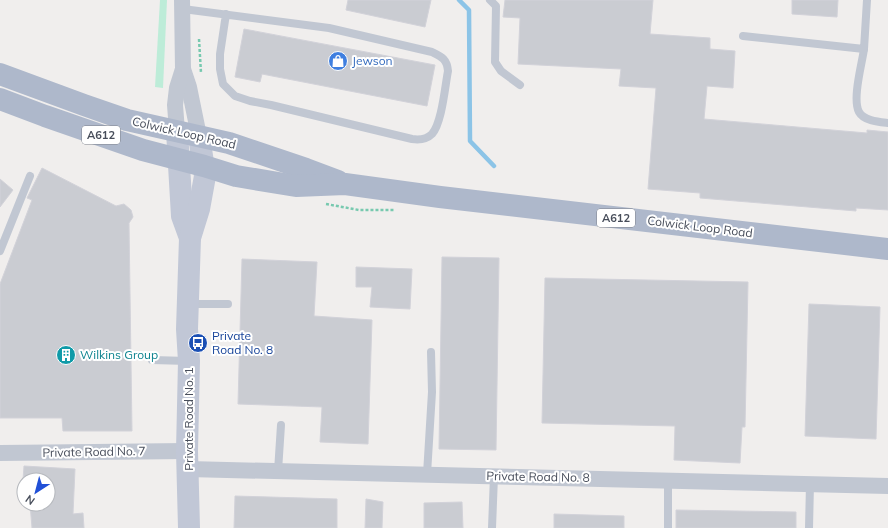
<svg xmlns="http://www.w3.org/2000/svg" width="888" height="528" font-family="Mulish,sans-serif">
<style>
.green{fill:#bdecd8}
.lines{fill:none;stroke-linecap:round;stroke-linejoin:round}
.stream{stroke:#8cc4e7;stroke-width:4.5}
.building{fill:#caccd2;stroke:#d2d2d9}
.path{stroke:#77c9af;stroke-width:2.5;stroke-dasharray:3 2;stroke-linecap:butt}
.lane{stroke:#c1c7d2;stroke-width:8}
.street{stroke:#c1c7d2;stroke-width:16}
.secondary{stroke:#c1c7d6;stroke-width:22}
.primary{stroke:#aeb8cb;stroke-width:22}
.labels{text-anchor:middle;stroke-width:4;stroke-linejoin:round;paint-order:stroke}
.shield{fill:#fff;stroke:#7e828c;stroke-width:1}
.shield-label{font-size:11px;font-weight:bold;fill:#474d5a}
.shop-label{font-size:12px;fill:#366cbe;stroke:#fff;text-anchor:start}
.street-label{font-size:12px;fill:#474d5a;stroke:#fff}
.transit-label{font-size:12px;fill:#164399;stroke:#fff;text-anchor:start}
.culture-label{font-size:12px;fill:#0d838f;stroke:#fff;text-anchor:start}
</style>
<rect width="100%" height="100%" fill="#f0eeed"/>
<path class="green" d="M 160,0 L 167,0 L 163,88 L 155,87 Z"/>
<g class="lines">
<path class="stream" d="M 459,0 L 469,10 L 470,141 L 494,166"/>
</g>
<g class="building">
<path d="M 348,0 L 431,0 L 425,27 L 346,10 Z"/>
<path d="M 505,0 L 653,0 L 650,34 L 710,38 L 710,49 L 735,51 L 733,88 L 707,86 L 704,119 L 867,133 L 867,130 L 888,132 L 888,210 L 856,208 L 856,211 L 700,198 L 700,193 L 648,189 L 656,88 L 619,86 L 621,69 L 518,64 L 520,18 L 503,17 Z"/>
<path d="M 792,0 L 838,0 L 837,17 L 792,14 Z"/>
<path d="M 244,29 L 435,65 L 427,106 L 262,74 L 260,82 L 235,77 Z"/>
<path d="M 42,168 L 116,206 L 124,204 L 131,210 L 133,217 L 129,223 L 132,431 L 63,431 L 62,418 L 0,418 L 0,284 L 32,200 L 27,198 Z"/>
<path d="M 0,179 L 13,190 L 0,207 Z"/>
<path d="M 442,257 L 499,258 L 496,450 L 439,449 Z"/>
<path d="M 242,259 L 317,262 L 314,316 L 372,320 L 368,444 L 320,442 L 322,407 L 238,404 Z"/>
<path d="M 356,267 L 412,269 L 410,309 L 370,307 L 372,287 L 356,287 Z"/>
<path d="M 545,278 L 748,282 L 745,427 L 742,427 L 740,463 L 674,460 L 675,426 L 542,423 Z"/>
<path d="M 809,304 L 880,307 L 876,439 L 805,436 Z"/>
<path d="M 24,466 L 75,469 L 73,514 L 83,513 L 84,528 L 32,528 L 30,504 L 48,504 L 48,480 L 23,480 Z"/>
<path d="M 235,496 L 337,499 L 337,528 L 234,528 Z"/>
<path d="M 366,499 L 383,502 L 382,528 L 365,528 Z"/>
<path d="M 462,502 L 463,528 L 424,528 L 424,503 Z"/>
<path d="M 676,510 L 796,512 L 796,528 L 676,528 Z"/>
<path d="M 554,514 L 624,516 L 624,528 L 554,528 Z"/>
</g>
<g class="lines">
<g class="path">
<path d="M 199,39 L 201,73"/>
<path d="M 326,204 L 359,210 L 395,210"/>
</g>
<g class="lane">
<path d="M 490,0 L 496,6 L 495,62 L 501,71 L 520,85"/>
<path d="M 183,9 L 329,28 L 432,52 C 442,57 447,59 448,71 C 445,86 442,123 432,134 C 426,140 419,140 412,139 L 271,105 L 250,101 L 235,96 L 223,84 L 220,69 L 220,54 L 226,14"/>
<path d="M 743,36 L 864,49 L 867,0"/>
<path d="M 864,49 C 862,64 852,99 859,112 C 864,121 879,122 888,123"/>
<path d="M 0,251 L 30,176"/>
<path d="M 189,304 L 228,304"/>
<path d="M 152,360 L 188,361"/>
<path d="M 278,471 L 281,425"/>
<path d="M 427,474 L 432,392 L 431,352"/>
<path d="M 492,528 L 494,476"/>
<path d="M 668,528 L 668,480"/>
<path d="M 809,528 L 810,484"/>
</g>
<g class="street">
<path d="M 183,69 L 189,87 L 199,136"/>
<path d="M 177,131 L 175,105 L 177,88 L 183,69 L 182,0"/>
<path d="M 0,453 L 187,451"/>
<path d="M 188,469 L 888,486"/>
</g>
<g class="secondary">
<path d="M 177,131 L 182,216 L 190,238"/>
<path d="M 189,528 L 187,451 L 189,361 L 187,329 L 190,238 L 199,209 L 205,176 L 199,136"/>
</g>
<g class="primary">
<path d="M 0,74 L 84,105 L 127,120 L 229,143 L 306,169 L 338,181"/>
<path d="M 0,99 L 45,116 L 143,150 L 204,166 L 236,176 L 296,186 L 345,184 L 440,197 L 888,249"/>
</g>
</g>
<defs>
<symbol id="shop-disc" viewBox="-11 -11 22 22"><circle r="9.5" fill="#3f7fe0" stroke="#fff"/><path d="M-5-2.5h2.3a2.7 3.5 0 0 1 5.4 0H5L5.5 6h-11ZM-1.5-2.5h3a1.5 2.3 0 0 0-3 0Z" fill="#fff"/></symbol>
<symbol id="bus-disc" viewBox="-11 -11 22 22"><circle r="9.5" fill="#1a4fb4" stroke="#fff"/><path d="M-5-6H5V4H4V6H2V4H-2V6H-4V4H-5ZM-3.5-4V0h7V-4ZM-3.5 1.2v1.5H-2V1.2ZM2 1.2v1.5H3.5V1.2Z" fill="#fff"/></symbol>
<symbol id="building-disc" viewBox="-11 -11 22 22"><circle r="9.5" fill="#0f9aa8" stroke="#fff"/><path d="M-4-6H4V6H1V3H-1V6H-4ZM-2.5-4.3h1.7v1.8h-1.7ZM.8-4.3h1.7v1.8H.8ZM-2.5-1h1.7V.8h-1.7ZM.8-1h1.7V.8H.8Z" fill="#fff"/></symbol>
</defs>
<g fill-rule="evenodd">
<use href="#shop-disc" x="327" y="50" width="22" height="22"/>
<use href="#bus-disc" x="187" y="332" width="22" height="22"/>
<use href="#building-disc" x="55" y="344" width="22" height="22"/>
</g>
<g class="labels">
<g class="shield">
<rect x="82" y="126" width="38" height="18" rx="3"/>
<rect x="597" y="209" width="38" height="18" rx="3"/>
</g>
<g class="shield-label">
<text x="101" y="139">A612</text>
<text x="616" y="222">A612</text>
</g>
<g class="shop-label">
<text x="352" y="65">Jewson</text>
</g>
<g class="street-label">
<text transform="translate(184 133) rotate(13)" y="4">Colwick Loop Road</text>
<text transform="translate(700 227) rotate(7)" y="4">Colwick Loop Road</text>
<text transform="translate(189 419) rotate(-90)" y="4">Private Road No. 1</text>
<text transform="translate(94 452) rotate(-1)" y="4">Private Road No. 7</text>
<text transform="translate(538 477) rotate(1)" y="4">Private Road No. 8</text>
</g>
<g class="transit-label">
<text x="212" y="340">Private<tspan x="212" dy="14">Road No. 8</tspan></text>
</g>
<g class="culture-label">
<text x="80" y="359">Wilkins Group</text>
</g>
</g>
<g transform="translate(36 492) rotate(216)"><circle r="19" fill="#ffffff" stroke="#b5b8bd"/>
<path d="M0-3L7 15L0 10L-7 15Z" fill="#2150d7"/>
<text y="-6" font-size="11" font-weight="bold" text-anchor="middle" fill="#474d5a">N</text>
</g>
</svg>
